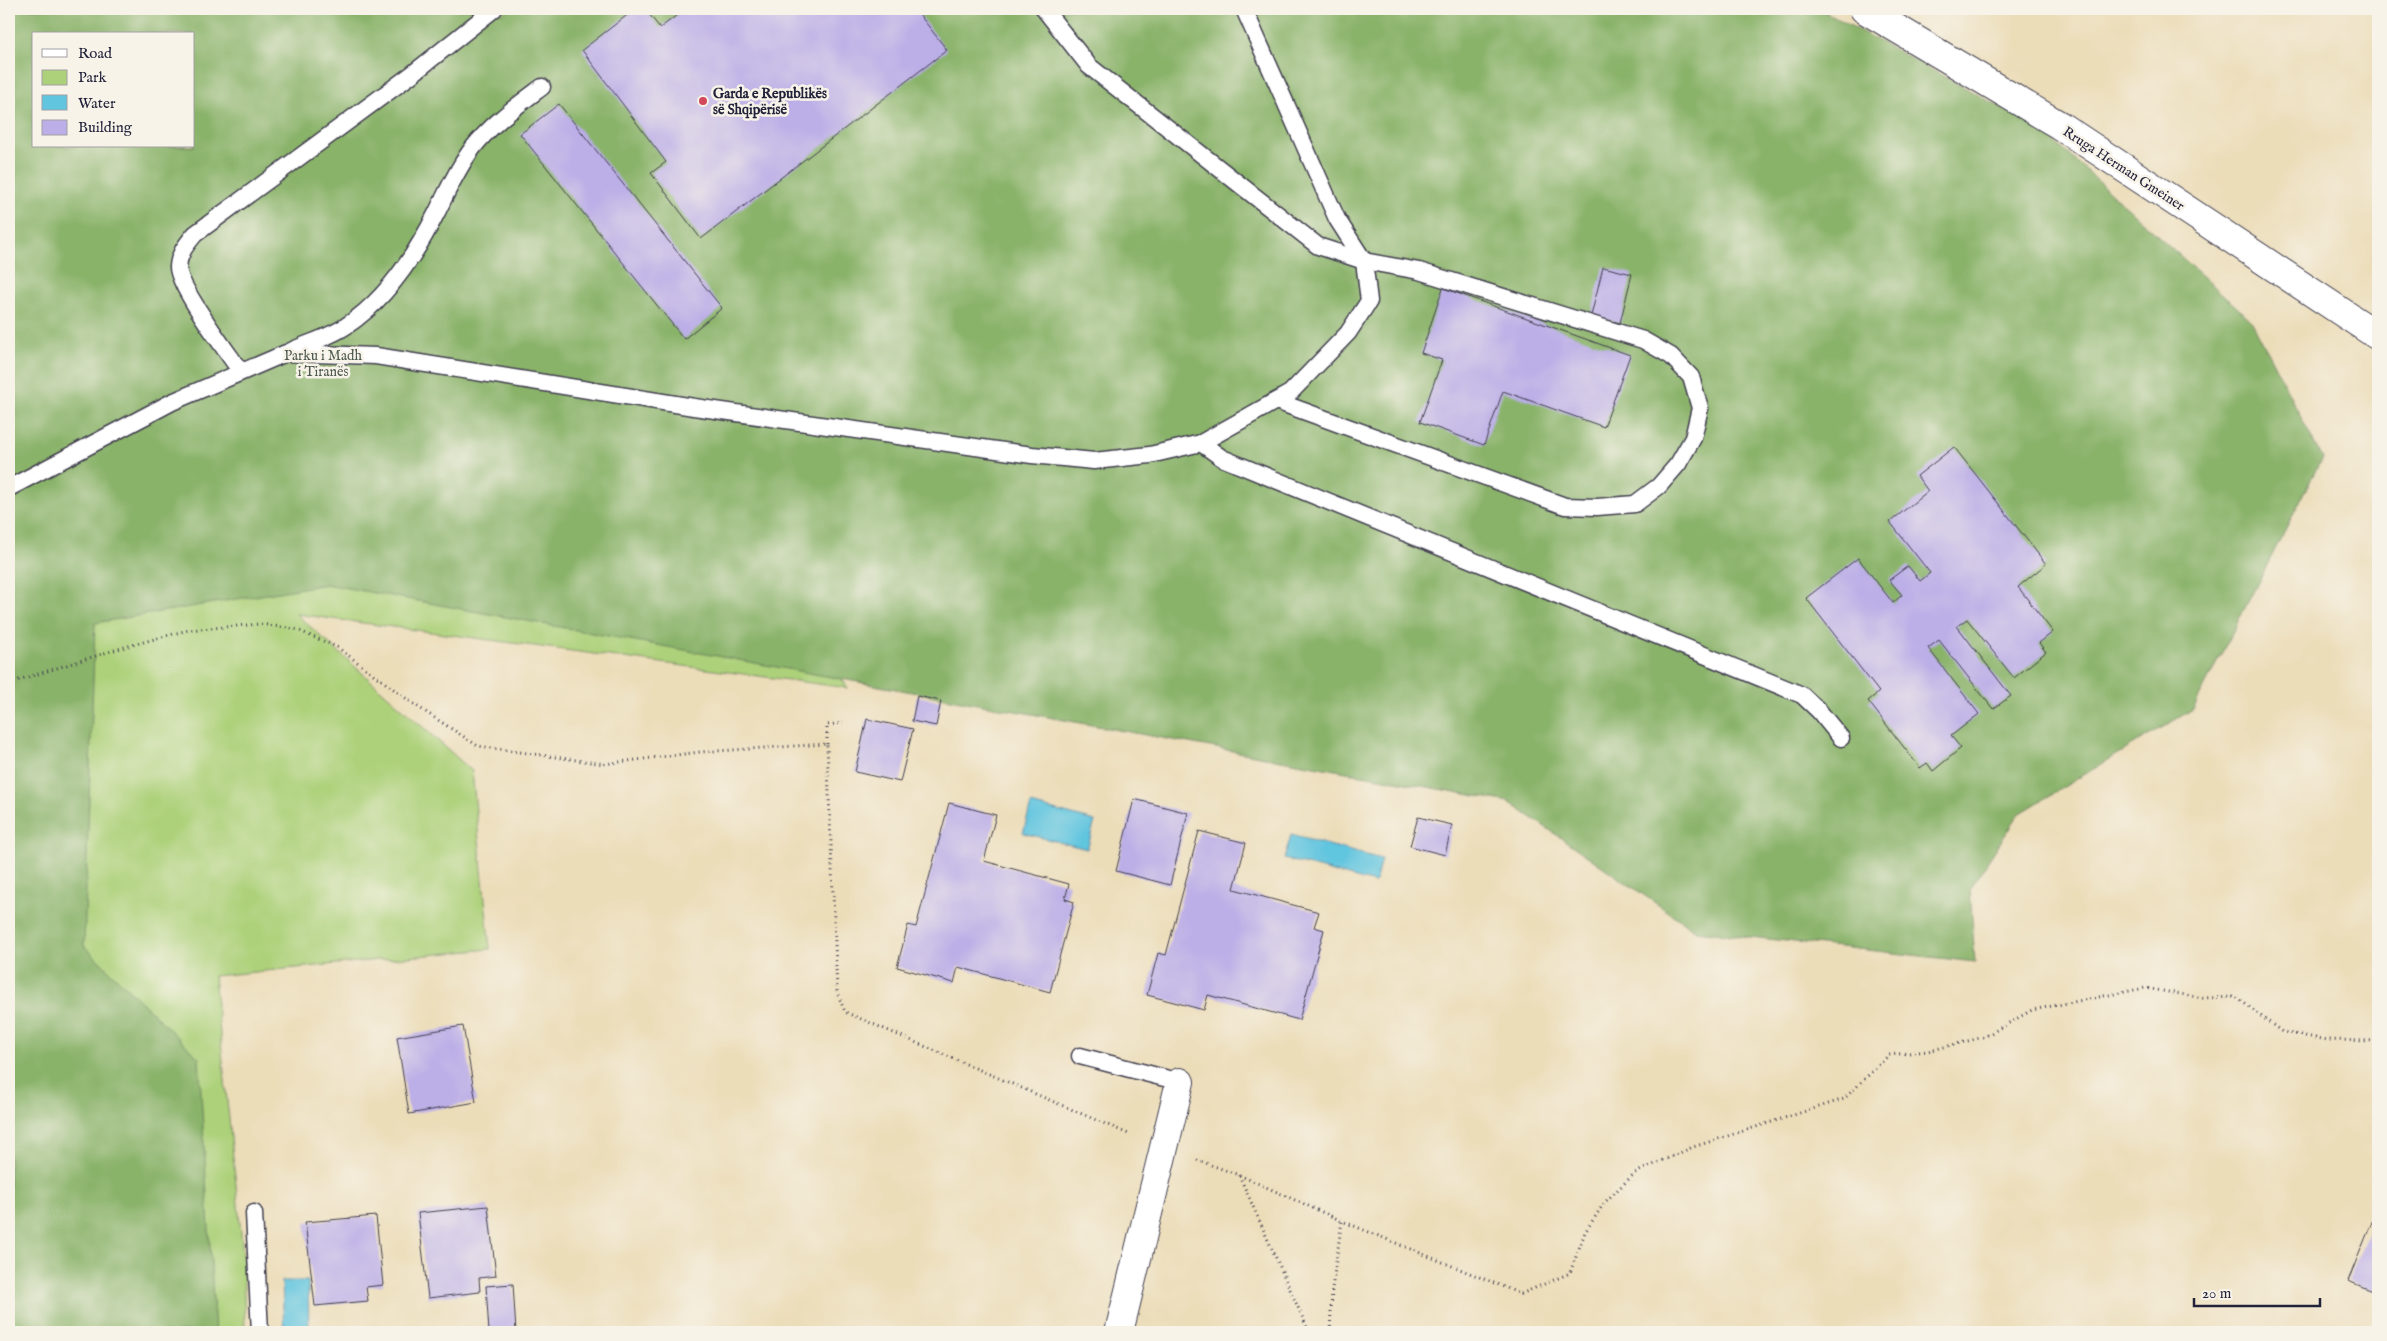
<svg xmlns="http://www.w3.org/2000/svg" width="2387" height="1341" font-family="'IM FELL English',serif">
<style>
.green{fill:#add17a;stroke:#687a5a;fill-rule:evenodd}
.forest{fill:#8ab36a;stroke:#566a52;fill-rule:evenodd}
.water{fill:#61c5df;stroke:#42748d}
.building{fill:#bcaee7}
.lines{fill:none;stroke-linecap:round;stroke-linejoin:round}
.lane-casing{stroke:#403e4e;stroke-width:19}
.street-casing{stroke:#403e4e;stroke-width:30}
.path{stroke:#403e4e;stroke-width:3;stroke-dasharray:1 4;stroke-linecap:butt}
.lane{stroke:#fff;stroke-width:16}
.street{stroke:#fff;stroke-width:28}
.poi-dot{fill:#d1495b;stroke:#f7f3e8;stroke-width:2}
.labels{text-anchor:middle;stroke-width:5;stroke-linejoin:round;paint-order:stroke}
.poi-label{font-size:14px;font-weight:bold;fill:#22223b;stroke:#f7f3e8;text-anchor:start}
.street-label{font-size:14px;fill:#22223b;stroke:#f7f3e8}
.park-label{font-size:14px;fill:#4c574e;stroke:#f7f3e8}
</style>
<rect width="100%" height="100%" fill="#f7f3e8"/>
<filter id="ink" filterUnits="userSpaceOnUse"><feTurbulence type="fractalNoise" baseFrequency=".02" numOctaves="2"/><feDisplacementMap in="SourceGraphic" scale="10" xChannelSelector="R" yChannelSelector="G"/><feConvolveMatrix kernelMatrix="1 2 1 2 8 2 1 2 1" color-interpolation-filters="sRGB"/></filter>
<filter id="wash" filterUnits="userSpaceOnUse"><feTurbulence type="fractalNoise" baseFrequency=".0096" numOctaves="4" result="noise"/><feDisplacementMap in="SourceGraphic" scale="20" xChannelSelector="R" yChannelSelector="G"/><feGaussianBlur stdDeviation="1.12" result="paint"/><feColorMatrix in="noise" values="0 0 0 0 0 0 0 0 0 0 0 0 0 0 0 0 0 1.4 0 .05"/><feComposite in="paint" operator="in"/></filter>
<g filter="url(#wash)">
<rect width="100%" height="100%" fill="#ecddb9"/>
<path class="green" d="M 9,9 L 513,9 L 430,71 L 848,688 L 296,614 L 472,771 L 490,949 L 214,976 L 243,1252 L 245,1332 L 9,1332 ZM 34,34 L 194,34 L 194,146 L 34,146 Z"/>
<path class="forest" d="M 9,9 L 498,9 L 502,14 L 509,9 L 1820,9 L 2039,128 L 2251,320 L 2322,458 L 2193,709 L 2019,814 L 1970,888 L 1975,962 L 1696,931 L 1509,802 L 326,584 L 95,623 L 84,946 L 199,1058 L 215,1332 L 9,1332 ZM 34,34 L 194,34 L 194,146 L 34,146 Z"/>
<g class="water">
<path d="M 1031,804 L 1095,821 L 1087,849 L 1023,833 Z"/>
<path d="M 1291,835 L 1381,859 L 1375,883 L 1284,859 Z"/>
<path d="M 282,1281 L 308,1281 L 309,1332 L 284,1332 Z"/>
</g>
<g id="blocks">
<g class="building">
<path d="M 635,9 L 645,9 L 660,28 L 685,9 L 915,9 L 947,50 L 701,239 L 651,173 L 666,162 L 582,50 Z"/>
<path d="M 559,104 L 722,308 L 684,339 L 520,134 Z"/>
<path d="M 1603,267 L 1632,274 L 1620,323 L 1591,316 Z"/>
<path d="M 1443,288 L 1630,355 L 1604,427 L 1503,391 L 1484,445 L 1420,422 L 1442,360 L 1421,353 Z"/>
<path d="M 1954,447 L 2046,564 L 2018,587 L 2053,632 L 2039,643 L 2046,652 L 2014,678 L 1967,619 L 1957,626 L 2011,696 L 1993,709 L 1939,640 L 1928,648 L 1979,714 L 1951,736 L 1961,748 L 1933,771 L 1927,763 L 1920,768 L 1868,701 L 1879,692 L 1806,598 L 1858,558 L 1893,603 L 1902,595 L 1889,580 L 1908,566 L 1920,581 L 1930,573 L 1890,522 L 1928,491 L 1917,476 Z"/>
<path d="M 917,696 L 941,701 L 936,726 L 912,721 Z"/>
<path d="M 867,719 L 913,729 L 900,782 L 855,772 Z"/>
<path d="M 1134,799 L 1188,813 L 1170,885 L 1116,871 Z"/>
<path d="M 949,803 L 996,815 L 984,861 L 1069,884 L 1065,899 L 1074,902 L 1050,992 L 958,967 L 954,983 L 897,967 L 908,925 L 916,927 Z"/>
<path d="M 1418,817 L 1452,825 L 1445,855 L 1410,846 Z"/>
<path d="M 1199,831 L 1246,843 L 1234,889 L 1319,912 L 1314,927 L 1324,930 L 1299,1020 L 1208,995 L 1204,1010 L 1147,995 L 1158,953 L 1166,955 Z"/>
<path d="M 463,1026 L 476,1102 L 409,1114 L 397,1037 Z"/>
<path d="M 488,1206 L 496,1276 L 479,1278 L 480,1292 L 428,1298 L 418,1213 Z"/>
<path d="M 376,1216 L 383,1285 L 366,1287 L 368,1301 L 315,1306 L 305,1222 Z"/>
<path d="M 2374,1217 L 2378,1219 L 2378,1293 L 2348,1281 Z"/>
<path d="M 513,1284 L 516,1332 L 489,1332 L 486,1286 Z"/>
</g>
</g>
</g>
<g filter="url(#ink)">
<use href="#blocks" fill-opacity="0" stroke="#403e4e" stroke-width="1"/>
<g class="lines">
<defs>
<g id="lane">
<path d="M 1044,9 L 1089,66 L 1318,246 L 1364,261 L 1419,271 L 1643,340 L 1671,356 L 1691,377 L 1700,408 L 1693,438 L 1678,464 L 1659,486 L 1635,504 L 1597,507 L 1565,506 L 1276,401"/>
<path d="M 291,351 C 308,343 330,337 346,326 C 386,300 416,254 437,212 C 448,190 457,169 472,149 C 491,124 518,105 542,87"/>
<path d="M 241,372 C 228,353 178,287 178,267 C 179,253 186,245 195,234 L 411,75 L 494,9"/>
<path d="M 1201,443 L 1222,458 L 1802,695 L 1819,711 L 1841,738"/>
<path d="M 9,488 L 172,402 L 286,353 L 376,356 L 694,407 L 1032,455 L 1094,461 L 1150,455 L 1201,443 L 1290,393 L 1348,333 L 1369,301 L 1364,261 L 1337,219 L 1244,9"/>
<path d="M 1080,1056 L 1180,1082"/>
<path d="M 254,1213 L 260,1332"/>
</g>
<g id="street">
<path d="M 1864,9 L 2059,125 L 2378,336"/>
<path d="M 1119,1332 L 1180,1082"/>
</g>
</defs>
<use href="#lane" class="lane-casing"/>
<use href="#street" class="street-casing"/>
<g class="path">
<path d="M 9,683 L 121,648 L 188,630 L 260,624 L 295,629 L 337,647 L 415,705 L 478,746 L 604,764 L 700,752 L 827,744 L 837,992 L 845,1012 L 1131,1135"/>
<path d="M 827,744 L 827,725 L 843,723"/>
<path d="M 1197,1160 L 1239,1175 L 1342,1221"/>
<path d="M 1239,1175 L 1309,1332"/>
<path d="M 1330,1332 L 1332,1289 L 1342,1221 L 1521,1294 L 1570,1273 L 1585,1232 L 1605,1202 L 1635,1173 L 1693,1147 L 1844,1099 L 1889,1055 L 1928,1051 L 1984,1037 L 2032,1010 L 2145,988 L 2203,998 L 2236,997 L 2282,1032 L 2328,1040 L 2378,1041"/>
</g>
<use href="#lane" class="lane"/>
<use href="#street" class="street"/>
</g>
</g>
<circle class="poi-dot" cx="703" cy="101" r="5"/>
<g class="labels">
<g class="poi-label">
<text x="713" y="98">Garda e Republikës<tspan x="713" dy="16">së Shqipërisë</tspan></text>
</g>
<g class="street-label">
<text transform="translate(2124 168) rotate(33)" y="5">Rruga Herman Gmeiner</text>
</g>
<g class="park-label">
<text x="323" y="360">Parku i Madh<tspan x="323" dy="16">i Tiranës</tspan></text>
</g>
</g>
<rect width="2387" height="1341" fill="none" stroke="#f7f3e8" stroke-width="30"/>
<rect x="32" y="32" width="162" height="115" fill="#f7f3e8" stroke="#a29fa3"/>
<rect x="42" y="49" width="25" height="8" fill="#ffffff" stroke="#a29fa3"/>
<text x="78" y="58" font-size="15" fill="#22223b">Road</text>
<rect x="42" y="70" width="25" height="15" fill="#add17a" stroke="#a29fa3"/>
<text x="78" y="82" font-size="15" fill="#22223b">Park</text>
<rect x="42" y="95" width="25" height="15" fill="#61c5df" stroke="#a29fa3"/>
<text x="78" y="108" font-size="15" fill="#22223b">Water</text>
<rect x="42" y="120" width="25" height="15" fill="#bcaee7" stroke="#a29fa3"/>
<text x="78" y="132" font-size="15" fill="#22223b">Building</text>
<path d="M2194 1298v8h126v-8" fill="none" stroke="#22223b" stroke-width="2.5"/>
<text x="2202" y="1298" font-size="15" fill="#22223b" stroke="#f7f3e8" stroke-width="4" paint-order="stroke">20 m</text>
</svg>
